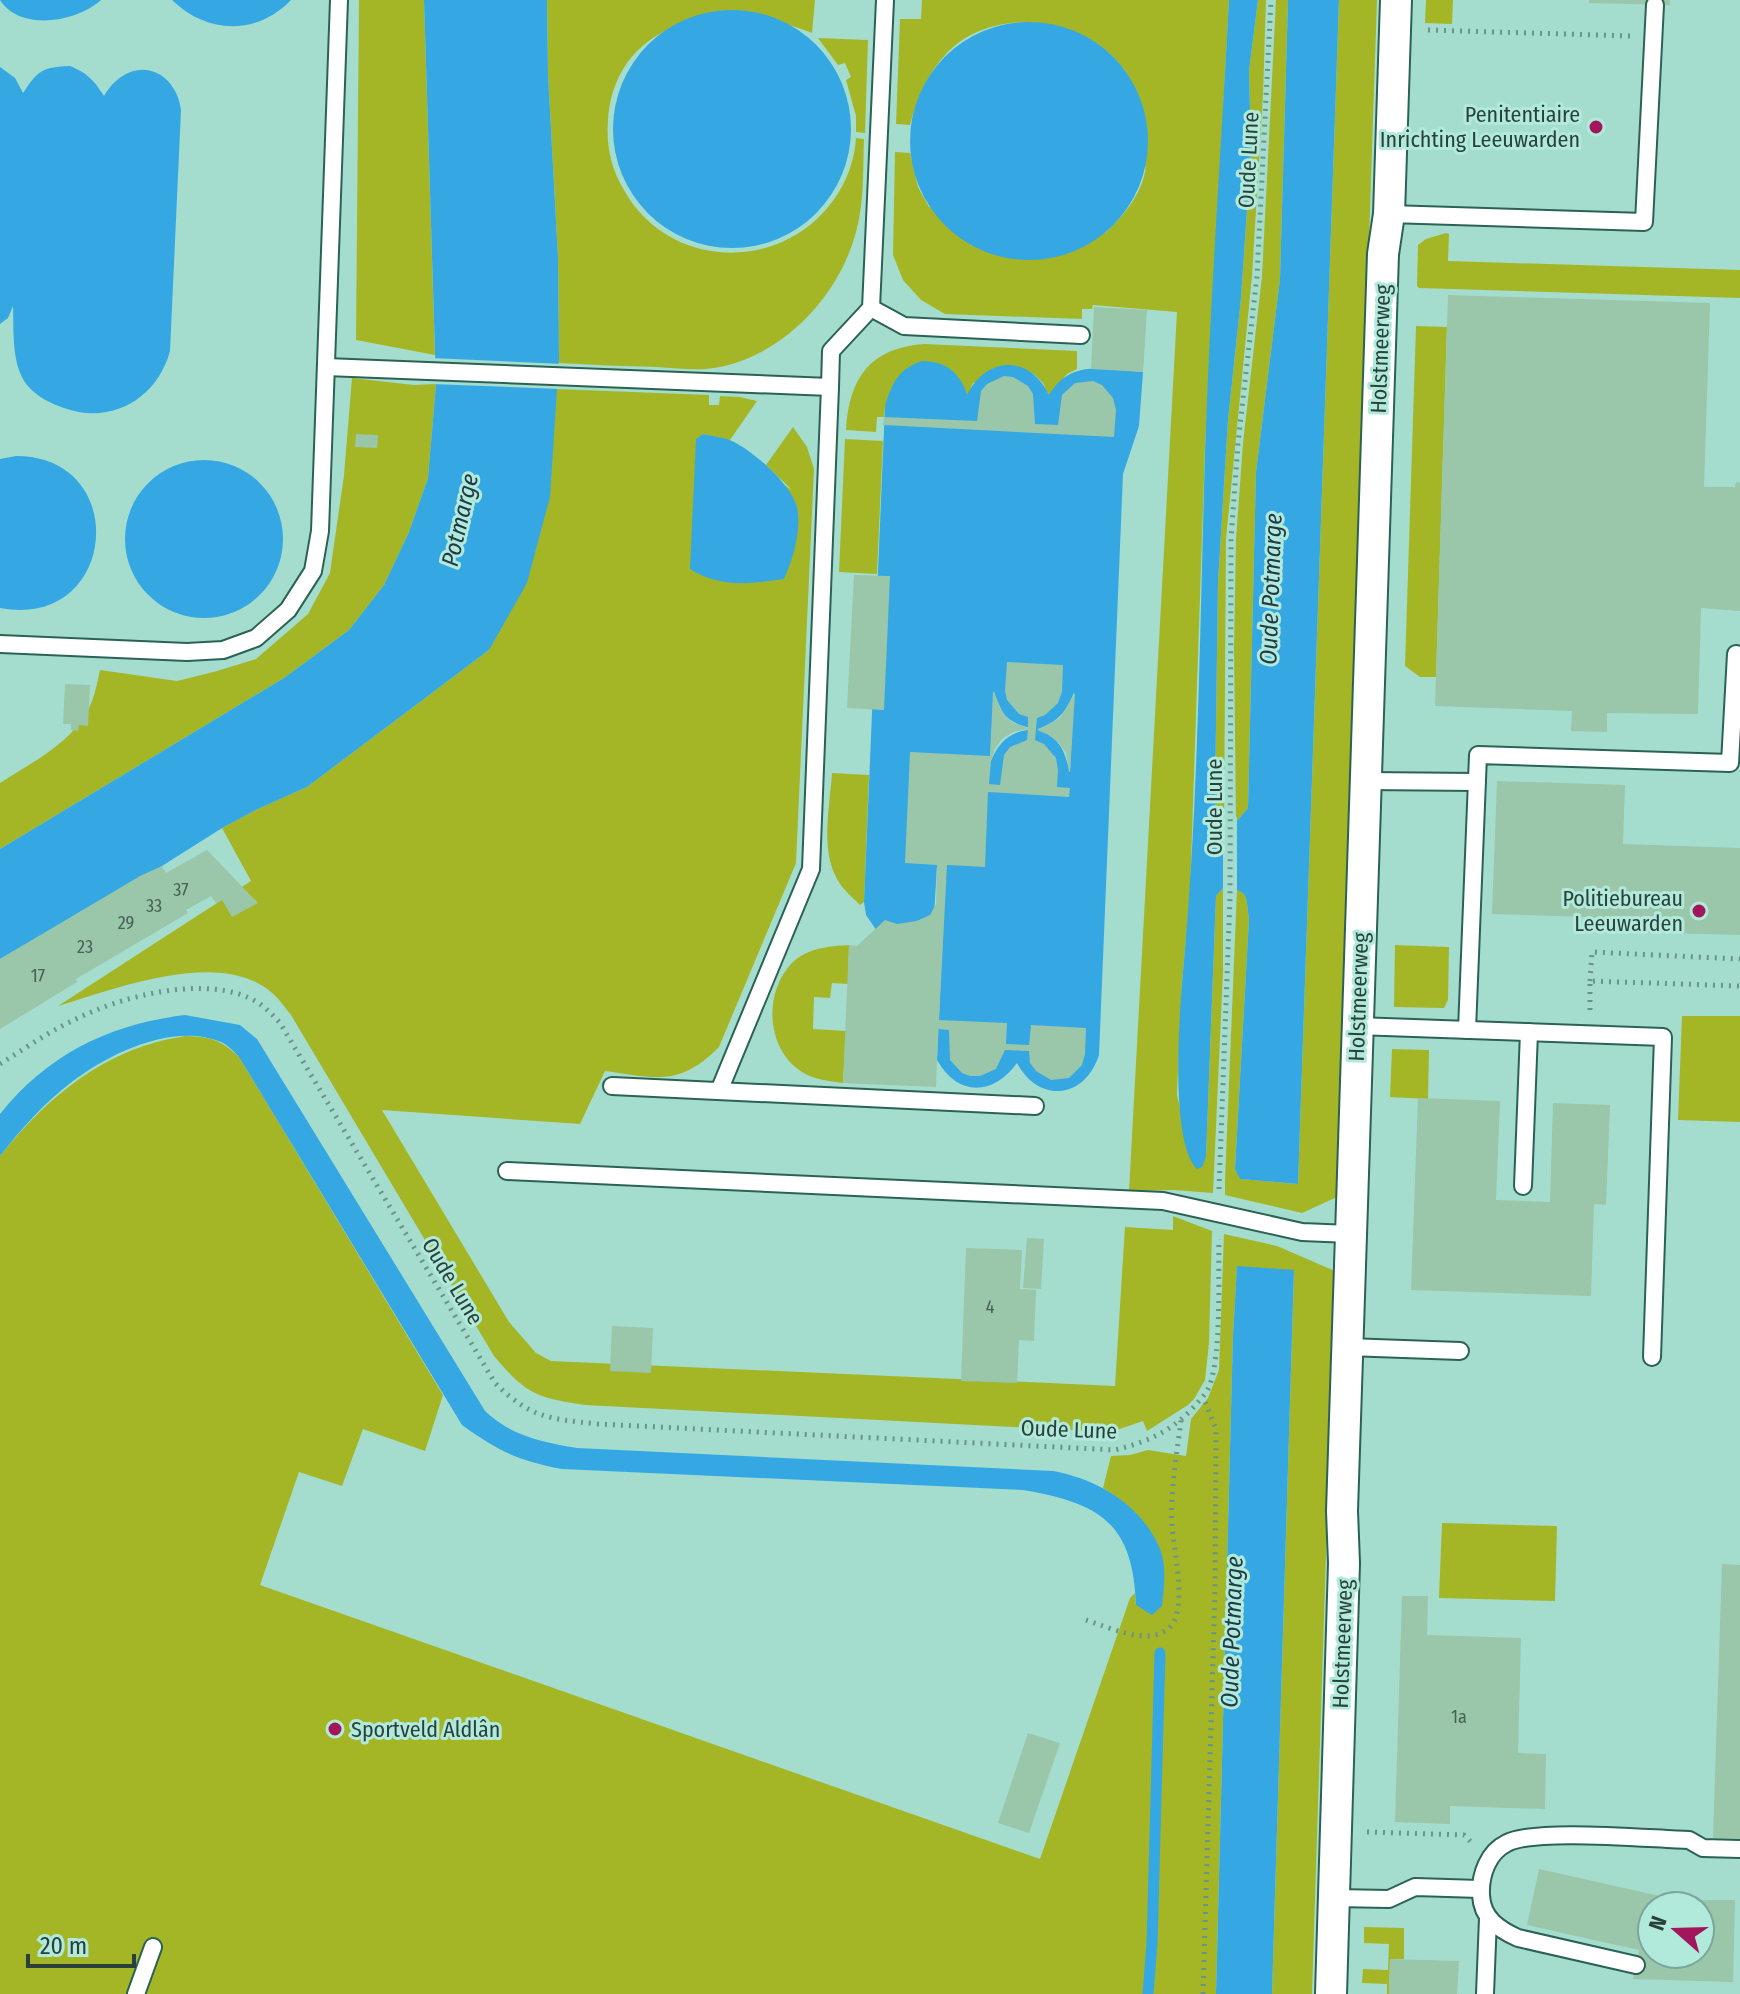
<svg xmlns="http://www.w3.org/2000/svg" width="1740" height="1994" font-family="'Fira Sans Condensed',sans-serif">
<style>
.green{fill:#a4b626}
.water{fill:#35a7e3;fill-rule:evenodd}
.pier{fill:#a4ddce}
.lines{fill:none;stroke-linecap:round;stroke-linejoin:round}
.stream{stroke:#35a7e3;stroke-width:11}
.building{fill:#9ac6aa;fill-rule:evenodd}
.service-casing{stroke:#2b6256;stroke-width:20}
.minor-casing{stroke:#2b6256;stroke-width:34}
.path{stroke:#6a9389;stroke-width:5;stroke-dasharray:2 6;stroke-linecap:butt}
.service{stroke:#fff;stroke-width:16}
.minor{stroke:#fff;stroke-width:30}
.poi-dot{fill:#a2165d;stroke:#b1eadb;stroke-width:3}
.labels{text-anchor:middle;stroke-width:6;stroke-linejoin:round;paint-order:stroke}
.number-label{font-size:18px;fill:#466257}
.poi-label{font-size:22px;fill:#2a413b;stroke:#b1eadb;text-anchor:end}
.street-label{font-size:22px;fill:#2a413b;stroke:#b1eadb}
.water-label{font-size:24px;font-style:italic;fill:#223948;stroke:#b1eadb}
</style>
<rect width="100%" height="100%" fill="#a4ddce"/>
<g class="green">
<path d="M 359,0 L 424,0 L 435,355 L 356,340 Z"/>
<path d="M 547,0 L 815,0 L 812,33 C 730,0 616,14 608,120 C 606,145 611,169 624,190 C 636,212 653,228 676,240 C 709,256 748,257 782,242 C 823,224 853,184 856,138 L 864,139 C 863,164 864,189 860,213 C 849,288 784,361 706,369 C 690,370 673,368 657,367 C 624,366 592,365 559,363 L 558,258 L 548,74 Z"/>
<path d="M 922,0 L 1229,0 L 1205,448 L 1190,894 L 1182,982 L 1177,1094 L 1189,1154 L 1206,1157 L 1216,896 L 1223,888 L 1223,972 L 1213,1193 L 1174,1190 L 1129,1191 L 1177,312 L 1093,305 L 1092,309 L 1082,309 L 1082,319 L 945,314 L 921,300 L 903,280 L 893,255 L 895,152 L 910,153 L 918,187 L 929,207 L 1105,233 C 1122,217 1140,197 1145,172 C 1147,159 1139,138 1137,124 C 1134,109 1134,84 1125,71 C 1087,16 993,4 946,54 C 927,74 917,99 910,125 L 896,124 L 900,19 L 921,19 Z"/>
<path d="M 1258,0 L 1266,0 L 1263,95 L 1252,276 L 1226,539 L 1224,826 L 1217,820 L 1215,797 L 1218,582 L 1228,420 L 1241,298 L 1251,151 L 1249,71 Z"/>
<path d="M 1276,0 L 1288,0 L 1280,279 L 1256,472 L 1248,808 L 1236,822 L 1234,647 L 1236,539 L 1243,443 L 1262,276 Z"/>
<path d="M 1339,0 L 1377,0 L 1337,1197 L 1302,1213 L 1225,1195 L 1225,1180 L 1237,889 C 1249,893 1247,907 1249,919 L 1235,1169 L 1241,1179 L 1298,1184 Z"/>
<path d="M 1426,0 L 1453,0 L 1452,24 L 1425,23 Z"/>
<path d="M 818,38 L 868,40 L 865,133 L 856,132 L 856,116 L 846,80 L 851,77 L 845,63 L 838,65 Z"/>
<path d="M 1446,233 L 1449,234 L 1448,261 L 1740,270 L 1740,298 L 1419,288 L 1417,286 L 1418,245 L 1426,239 Z"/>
<path d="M 1416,326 L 1447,327 L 1436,677 L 1420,677 L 1405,666 Z"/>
<path d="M 924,344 L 1077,351 L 1077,369 L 1067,374 L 1049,396 L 1043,383 L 1034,374 L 973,383 L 967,396 L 885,406 L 884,417 L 877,417 L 876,432 L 846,430 C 849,378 870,348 924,344 Z"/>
<path d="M 352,378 L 414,385 L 436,384 L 428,478 L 409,532 L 384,585 L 349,630 L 284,678 L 0,849 L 0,783 C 31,763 68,745 87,712 C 94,700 97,684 100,670 L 177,681 L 217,671 L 256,659 L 308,614 L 330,573 L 344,475 Z"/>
<path d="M 556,389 L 709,395 L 709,405 L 719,405 L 720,396 L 740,397 L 757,401 L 730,440 L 703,434 L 792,490 L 766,465 L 793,427 L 807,447 L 814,469 L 796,863 L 719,1047 C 679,1087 657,1078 605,1071 L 580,1124 L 382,1110 L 509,1322 L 536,1353 L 551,1361 L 1115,1386 L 1125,1227 L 1173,1230 L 1173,1216 L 1212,1231 L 1209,1343 L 1205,1380 L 1194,1399 L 1188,1405 L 1147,1431 L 1143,1421 L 1111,1432 L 585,1405 C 536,1398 526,1394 494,1356 L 291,1015 C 285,1008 279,998 271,992 C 218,948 116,989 58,1006 L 251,881 L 222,828 L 258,809 L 307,787 L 489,650 Z"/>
<path d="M 845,439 L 883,441 L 877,574 L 839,572 Z"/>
<path d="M 832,773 L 869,775 L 864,902 L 860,905 C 851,896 840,887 835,875 C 821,845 830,805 832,773 Z"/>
<path d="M 849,945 L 848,984 L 832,983 L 830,998 L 814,997 L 813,1029 L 846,1031 L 843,1083 C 829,1081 815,1080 802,1072 C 766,1049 763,993 792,963 C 807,948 829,946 849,945 Z"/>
<path d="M 1395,945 L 1449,947 L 1448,1000 L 1444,1008 L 1394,1007 Z"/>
<path d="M 1682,1016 L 1740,1016 L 1740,1122 L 1678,1120 Z"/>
<path d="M 186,1036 C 212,1037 221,1040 239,1057 L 443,1395 L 425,1451 L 363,1429 L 342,1486 L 299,1472 L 260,1585 L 1040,1859 L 1130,1598 L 1135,1593 L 1136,1605 L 1160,1550 C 1144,1523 1130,1505 1103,1488 L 1111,1456 L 1130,1455 L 1148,1450 L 1186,1456 L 1191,1419 L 1208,1398 L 1219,1370 L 1224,1234 L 1277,1246 L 1335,1271 L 1312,1994 L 1272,1994 L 1294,1271 L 1237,1267 L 1233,1334 L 1216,1994 L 0,1994 L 0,1156 C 49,1095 107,1047 186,1036 Z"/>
<path d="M 1392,1049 L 1429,1050 L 1428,1099 L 1390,1097 Z"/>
<path d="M 1442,1523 L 1557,1526 L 1555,1601 L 1439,1598 Z"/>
<path d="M 1364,1927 L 1404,1928 L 1404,1959 L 1390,1959 L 1389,1994 L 1387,1994 L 1387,1984 L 1362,1983 L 1363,1969 L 1388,1970 L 1389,1944 L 1364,1943 Z"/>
</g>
<g class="water">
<path d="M 0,0 L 101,0 C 77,22 20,32 0,0 Z"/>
<path d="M 172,0 L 291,0 C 256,36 207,34 172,0 Z"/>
<path d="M 424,0 L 547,0 L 548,74 L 558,258 L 559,358 L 550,497 L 527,583 L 489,650 L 307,787 L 258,809 L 222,828 L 162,866 L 0,959 L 0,849 L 284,678 L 349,630 L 384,585 L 409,532 L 428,478 L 436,384 Z"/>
<path d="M 1229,0 L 1258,0 L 1249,71 L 1251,151 L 1241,298 L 1228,420 L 1218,582 L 1215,797 L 1217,820 L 1224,826 L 1236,822 L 1248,808 L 1256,472 L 1280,279 L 1288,0 L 1339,0 L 1298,1184 L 1240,1179 L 1235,1169 L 1249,919 C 1246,895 1249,890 1223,888 L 1216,896 L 1206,1157 L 1202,1167 L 1197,1169 C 1167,1139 1181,993 1185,949 C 1199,784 1200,618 1205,453 C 1210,302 1221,151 1229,0 Z"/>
<circle cx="732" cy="129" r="119"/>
<circle cx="1029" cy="141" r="119"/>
<path d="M 70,66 C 87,73 94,80 104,96 C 107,91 111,85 116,81 C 144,56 177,76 181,110 L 170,351 C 157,399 111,425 64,408 C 51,404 36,396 27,385 C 11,364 14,331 13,306 L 8,318 L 0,324 L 0,67 L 15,78 L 23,93 C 38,70 43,67 70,66 Z"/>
<path d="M 922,361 C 945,361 960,372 967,395 C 987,355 1030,355 1049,395 C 1071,358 1105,370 1143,372 L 1139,426 L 1123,474 L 1099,1055 C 1085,1099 1039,1104 1017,1063 C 993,1096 958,1097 937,1060 L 946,866 L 937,866 L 934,915 L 879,934 L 866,915 L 864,902 L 885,406 C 892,383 898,369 922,361 ZM 994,691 C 1001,717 1010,724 1036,729 C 1010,731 1000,740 990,763 ZM 1074,692 L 1070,772 C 1063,748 1062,741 1038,729 C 1058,722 1067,711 1074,692 Z"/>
<path d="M 703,434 C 711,436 720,437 727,439 C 750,447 797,488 798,513 C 800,535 793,559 784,579 C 750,584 720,588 690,569 L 696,439 Z"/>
<path d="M 16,456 C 132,456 118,630 0,608 L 0,459 Z"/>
<circle cx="204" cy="539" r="79"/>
<path d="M 185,1015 L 240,1025 L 257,1039 L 485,1411 C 511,1436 542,1442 577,1448 L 1053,1471 C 1097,1479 1142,1505 1160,1549 C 1167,1567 1164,1587 1162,1606 L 1152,1615 L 1136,1605 C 1133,1523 1100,1503 1023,1490 L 562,1469 C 517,1460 500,1452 462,1425 L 239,1057 C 234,1052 228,1045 221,1042 C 174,1022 110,1053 73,1081 C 45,1102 21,1129 0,1156 L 0,1114 C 48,1054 110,1024 185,1015 Z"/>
<path d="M 1237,1266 L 1294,1270 L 1272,1994 L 1216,1994 L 1233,1334 Z"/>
</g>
<g class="pier">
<path d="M 431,358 L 563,364 L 560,389 L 432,384 Z"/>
<path d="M 1237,817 L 1237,893 L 1223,892 L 1223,821 Z"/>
</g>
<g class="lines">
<path class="stream" d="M 1148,1994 L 1152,1943 L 1160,1653"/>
</g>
<g class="building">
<path d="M 1589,0 L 1670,0 L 1670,5 L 1589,3 Z"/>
<path d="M 1448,295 L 1710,303 L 1704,487 L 1735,487 L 1736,482 L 1740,483 L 1740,611 L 1701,608 L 1698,714 L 1607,713 L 1607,732 L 1571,731 L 1572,711 L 1435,706 Z"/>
<path d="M 1094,307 L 1147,310 L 1143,372 L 1091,369 Z"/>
<path d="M 1004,376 L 1013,377 L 1028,386 L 1033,394 L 1035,424 L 1058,425 L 1062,395 L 1075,383 L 1093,381 L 1102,385 L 1113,398 L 1116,410 L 1114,437 L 883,425 L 884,417 L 977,421 L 981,391 L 987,384 Z"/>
<path d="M 356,434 L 378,435 L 377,448 L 355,447 Z"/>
<path d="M 854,575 L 890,576 L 884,710 L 847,708 Z"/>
<path d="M 1007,662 L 1063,665 L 1062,692 L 1058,703 L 1045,715 L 1037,718 L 1035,740 L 1044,744 L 1056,758 L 1058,770 L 1057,787 L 1070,788 L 1069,797 L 988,792 L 985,867 L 947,865 L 939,1020 L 1007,1023 L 1006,1044 L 1029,1045 L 1031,1025 L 1086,1028 L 1085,1054 L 1082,1065 L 1069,1078 L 1051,1080 L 1036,1071 L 1030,1063 L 1029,1051 L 1005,1050 L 996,1069 L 980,1076 L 970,1076 L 962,1073 L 950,1060 L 949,1030 L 938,1029 L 936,1087 L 843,1083 L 849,945 L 857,946 L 885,920 L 897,924 L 917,921 L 930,915 L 936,904 L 937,865 L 905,863 L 910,752 L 990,756 L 993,691 L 1004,715 L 1013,723 L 1028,728 L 1028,717 L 1019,714 L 1007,700 L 1005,691 ZM 1028,729 L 1027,740 L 1010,747 L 1004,755 L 1000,785 L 989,784 L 991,761 L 995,749 L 1002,739 L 1013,732 Z"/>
<path d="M 65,684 L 90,685 L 88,726 L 79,725 L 78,731 L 71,730 L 71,724 L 63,724 Z"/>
<path d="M 1075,693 L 1070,772 L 1069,772 L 1066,753 L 1059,743 L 1049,735 L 1037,730 L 1060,718 Z"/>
<path d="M 1497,781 L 1625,785 L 1623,844 L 1740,848 L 1740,935 L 1589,931 L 1589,917 L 1492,914 Z"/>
<path d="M 207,850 L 258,903 L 232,917 L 222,900 L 216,903 L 211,896 L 186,910 L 188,913 L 76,979 L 77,982 L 0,1029 L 0,959 L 140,876 L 162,866 L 166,873 Z"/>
<path d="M 1418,1098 L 1500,1101 L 1496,1200 L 1550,1202 L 1553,1103 L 1610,1105 L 1606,1205 L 1594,1204 L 1591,1296 L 1411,1290 Z"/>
<path d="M 1027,1238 L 1044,1239 L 1041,1289 L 1023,1288 Z"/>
<path d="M 966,1248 L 1022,1250 L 1020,1289 L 1036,1290 L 1034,1341 L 1019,1340 L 1017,1383 L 961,1381 Z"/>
<path d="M 612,1326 L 653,1328 L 651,1373 L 610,1371 Z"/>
<path d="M 1722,1564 L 1740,1565 L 1740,1839 L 1713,1838 Z"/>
<path d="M 1402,1596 L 1428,1596 L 1427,1635 L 1521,1638 L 1518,1753 L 1546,1754 L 1545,1809 L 1450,1806 L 1450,1824 L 1395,1822 Z"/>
<path d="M 1028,1733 L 1060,1743 L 1029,1833 L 998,1823 Z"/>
<path d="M 1539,1869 L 1678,1900 L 1735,1900 L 1733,1982 L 1633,1979 L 1639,1950 L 1527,1925 ZM 1652,1906 L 1700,1906 L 1700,1954 L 1652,1954 Z"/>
<path d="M 1390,1959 L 1459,1961 L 1457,1994 L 1389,1994 Z"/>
</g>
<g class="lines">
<defs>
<g id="service">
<path d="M 1389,214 L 1644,222 L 1655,5"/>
<path d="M 871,308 L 904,326 L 1081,335"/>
<path d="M 326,367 L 830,387 L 831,351 L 871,308 L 885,0"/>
<path d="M 0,644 L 187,652 L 223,650 L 256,638 L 288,610 L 313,571 L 320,531 L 339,0"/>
<path d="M 1365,781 L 1477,782"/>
<path d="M 1357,1026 L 1663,1037 L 1652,1357"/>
<path d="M 1467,1030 L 1478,755 L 1730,763 L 1736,654"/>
<path d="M 612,1086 L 1035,1106"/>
<path d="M 719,1091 L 811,869 L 830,387"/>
<path d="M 507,1171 L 1163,1201 L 1302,1232 L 1350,1234"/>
<path d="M 1523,1186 L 1529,1032"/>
<path d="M 1347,1347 L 1460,1351"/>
<path d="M 1334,1898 L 1389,1899 L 1415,1887 L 1480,1889"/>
<path d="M 1636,1965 L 1518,1938 C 1498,1929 1482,1918 1481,1895 C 1480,1875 1488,1852 1507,1843 C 1536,1828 1650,1839 1689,1840 L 1703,1848 L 1740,1849"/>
<path d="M 136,1994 L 153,1947"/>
<path d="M 1485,1994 L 1488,1918"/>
</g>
<path id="minor" d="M 1331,1994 L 1344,1563 L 1342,1511 L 1383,254 L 1389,214 L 1396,0"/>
</defs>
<use href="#service" class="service-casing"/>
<use href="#minor" class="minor-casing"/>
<g class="path">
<path d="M 1428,30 L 1630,36"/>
<path d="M 1590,981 L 1592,952 L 1740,959"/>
<path d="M 1590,1010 L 1590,981 L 1740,986"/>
<path d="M 0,1064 C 24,1049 48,1032 74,1020 C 121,996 208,973 257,1002 C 266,1008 273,1015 280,1023 L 495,1383 C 530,1418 550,1419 598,1424 L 1115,1450 C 1146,1442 1168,1433 1190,1411 C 1197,1403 1205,1396 1209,1387 C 1222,1354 1218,1276 1219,1239"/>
<path d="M 1219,1189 L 1230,898 L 1231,539 L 1238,443 L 1257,276 L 1271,0"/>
<path d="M 1086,1620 C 1108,1627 1149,1647 1169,1628 C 1189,1609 1173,1549 1172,1525 C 1170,1490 1177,1454 1181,1420"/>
<path d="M 1367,1832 L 1464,1835 L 1473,1844"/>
<path d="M 1203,1994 L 1215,1589 L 1216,1429 L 1203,1397"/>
</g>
<use href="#service" class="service"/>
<use href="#minor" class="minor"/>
</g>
<g class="poi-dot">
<circle cx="1596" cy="127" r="8"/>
<circle cx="1699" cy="911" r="8"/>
<circle cx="335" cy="1729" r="8"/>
</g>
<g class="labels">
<g class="number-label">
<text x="181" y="896">37</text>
<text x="154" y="912">33</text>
<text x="126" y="929">29</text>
<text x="85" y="953">23</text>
<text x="38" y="982">17</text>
<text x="990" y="1313">4</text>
<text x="1459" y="1723">1a</text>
</g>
<g class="poi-label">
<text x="1580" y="122">Penitentiaire<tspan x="1580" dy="25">Inrichting Leeuwarden</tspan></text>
<text x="1683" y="906">Politiebureau<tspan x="1683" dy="25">Leeuwarden</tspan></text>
<text x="351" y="1737" text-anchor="start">Sportveld Aldlân</text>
</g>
<g class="street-label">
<text transform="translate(1248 160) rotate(-87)" y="8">Oude Lune</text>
<text transform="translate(1380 349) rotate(-88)" y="8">Holstmeerweg</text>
<text transform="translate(1214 807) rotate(-90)" y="8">Oude Lune</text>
<text transform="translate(1358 997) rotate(-88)" y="8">Holstmeerweg</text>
<text transform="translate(453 1281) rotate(59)" y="8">Oude Lune</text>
<text transform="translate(1069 1429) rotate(2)" y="8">Oude Lune</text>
<text transform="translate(1342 1644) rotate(-88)" y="8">Holstmeerweg</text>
</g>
<g class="water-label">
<text transform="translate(460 520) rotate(-77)" y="8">Potmarge</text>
<text transform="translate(1271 589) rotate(-88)" y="8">Oude Potmarge</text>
<text transform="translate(1232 1632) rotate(-88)" y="8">Oude Potmarge</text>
</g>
</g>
<g transform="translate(1676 1930) rotate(290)"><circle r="38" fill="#b1eadb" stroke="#7ba69b" stroke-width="2"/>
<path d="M0-6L14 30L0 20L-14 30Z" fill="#a2165d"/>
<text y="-12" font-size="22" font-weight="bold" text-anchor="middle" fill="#2a413b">N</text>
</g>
<path d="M28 1954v12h106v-12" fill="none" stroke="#2a413b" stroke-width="4"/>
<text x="40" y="1954" font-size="24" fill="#2a413b" stroke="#b1eadb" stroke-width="6" paint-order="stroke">20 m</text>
</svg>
